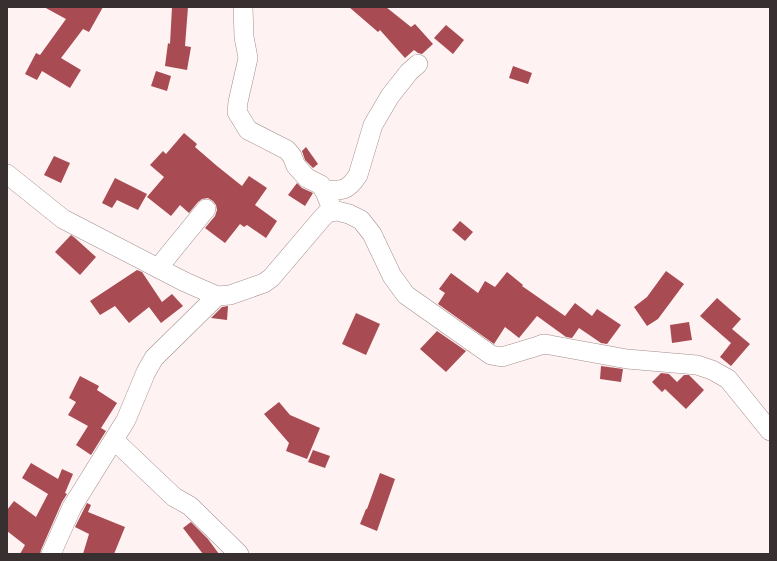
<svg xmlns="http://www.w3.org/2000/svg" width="777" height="561" font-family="Roboto,sans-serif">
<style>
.building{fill:#a84b52}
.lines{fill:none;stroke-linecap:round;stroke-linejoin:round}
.street-casing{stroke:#a28e8e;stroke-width:20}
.street{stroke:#fff;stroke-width:19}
</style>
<rect width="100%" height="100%" fill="#fff2f2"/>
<g class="building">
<path d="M 44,7 L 103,7 L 89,32 L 83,29 L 61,58 L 81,70 L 70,88 L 42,71 L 37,80 L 25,74 L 36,53 L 40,55 L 66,19 Z"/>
<path d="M 172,7 L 188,7 L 185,46 L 191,47 L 187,70 L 165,66 L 168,43 L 170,44 Z"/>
<path d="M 349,7 L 386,7 L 411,27 L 415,24 L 433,44 L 422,54 L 418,53 L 414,50 L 405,58 L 380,30 L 378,32 Z"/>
<path d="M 446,25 L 464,40 L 453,54 L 434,38 Z"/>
<path d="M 513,66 L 532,73 L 528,84 L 509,78 Z"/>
<path d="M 156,71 L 171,76 L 167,91 L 151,86 Z"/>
<path d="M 184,133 L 197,144 L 195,147 L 217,166 L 242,186 L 249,176 L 267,188 L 255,205 L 277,221 L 266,238 L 247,225 L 244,227 L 240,224 L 225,243 L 205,228 L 215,216 L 217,210 L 216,205 L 213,201 L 208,198 L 202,199 L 198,202 L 189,213 L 180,205 L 171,216 L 147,197 L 164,177 L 150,165 L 163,151 L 166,154 Z"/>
<path d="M 306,147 L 318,164 L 313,168 L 305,160 L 302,151 Z"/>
<path d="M 54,156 L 70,163 L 61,183 L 44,175 Z"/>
<path d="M 115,178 L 147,194 L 138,210 L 117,200 L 112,208 L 102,203 Z"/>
<path d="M 297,183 L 302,188 L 313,193 L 305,206 L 288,195 Z"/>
<path d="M 460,221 L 473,232 L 465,241 L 452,230 Z"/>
<path d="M 71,235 L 75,238 L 96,257 L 80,275 L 55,252 Z"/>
<path d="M 137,270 L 142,272 L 162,302 L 172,294 L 183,306 L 161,323 L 149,307 L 129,323 L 115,306 L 100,315 L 90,301 Z"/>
<path d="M 666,271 L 684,284 L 658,319 L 647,326 L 634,307 L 647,297 Z"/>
<path d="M 507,272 L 523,285 L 522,286 L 565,316 L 575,303 L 592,316 L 597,309 L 621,325 L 607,344 L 601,343 L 579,328 L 572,338 L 566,337 L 537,316 L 519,338 L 505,327 L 494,344 L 438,304 L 445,293 L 439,289 L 451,273 L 478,293 L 485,281 L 495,287 Z"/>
<path d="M 717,298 L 741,319 L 732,329 L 750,344 L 731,366 L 720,357 L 731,343 L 700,316 Z"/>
<path d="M 228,306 L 227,320 L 211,318 L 222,307 Z"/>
<path d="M 356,313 L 380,324 L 366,355 L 342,344 Z"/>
<path d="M 689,322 L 692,340 L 672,343 L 670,325 Z"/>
<path d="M 437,331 L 466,351 L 446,372 L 420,349 Z"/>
<path d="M 601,366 L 623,369 L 621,382 L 600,379 Z"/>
<path d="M 661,373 L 669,374 L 677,382 L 684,375 L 689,375 L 704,390 L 686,409 L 665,389 L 662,392 L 652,382 Z"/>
<path d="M 80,376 L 99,386 L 97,390 L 117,403 L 101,428 L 106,431 L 91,455 L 76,445 L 88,426 L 68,415 L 76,402 L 69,398 Z"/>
<path d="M 279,402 L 290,415 L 320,428 L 307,459 L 286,451 L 289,443 L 264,414 Z"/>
<path d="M 313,450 L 330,456 L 325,468 L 308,462 Z"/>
<path d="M 31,463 L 58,479 L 62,469 L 73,474 L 65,493 L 67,494 L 62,502 L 41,550 L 40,554 L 20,554 L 25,545 L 7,531 L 7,510 L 14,501 L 36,517 L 48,494 L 22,478 Z"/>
<path d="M 380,473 L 395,479 L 377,531 L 360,524 L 366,509 L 367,509 Z"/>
<path d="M 87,503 L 91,505 L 88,512 L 125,527 L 114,554 L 83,554 L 89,534 L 75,527 Z"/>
<path d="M 191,522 L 208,539 L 219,554 L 203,554 L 183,528 Z"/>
</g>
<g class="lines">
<defs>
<g id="street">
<path d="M 243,7 L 244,37 L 248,58 L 238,102 L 237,112 L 248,130 L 287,150 L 292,156 L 296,166 L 307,178 L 321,185 L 325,192 L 333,211"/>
<path d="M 7,174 L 63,219 L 185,282 L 208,292 L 217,296 L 230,295 L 264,283 L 271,278 L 323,217 L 327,213 L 337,211 L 349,214 L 361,220 L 372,234 L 392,276 L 406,295 L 491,355 L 502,357 L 538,346 L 543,344 L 550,345 L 627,359 L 697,365 L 712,370 L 728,379 L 770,431"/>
<path d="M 324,190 C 342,191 348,191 358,175 L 373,125 L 390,96 L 409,72 L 418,64"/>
<path d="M 158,268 L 206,209"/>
<path d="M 114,440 L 174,497 L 190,506 L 239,554"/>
<path d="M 51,554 L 72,507 L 126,420 L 146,372 L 154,358 L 217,296"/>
</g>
</defs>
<use href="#street" class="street-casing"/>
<use href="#street" class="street"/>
</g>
<rect width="777" height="561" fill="none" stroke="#383030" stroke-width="16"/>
</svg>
